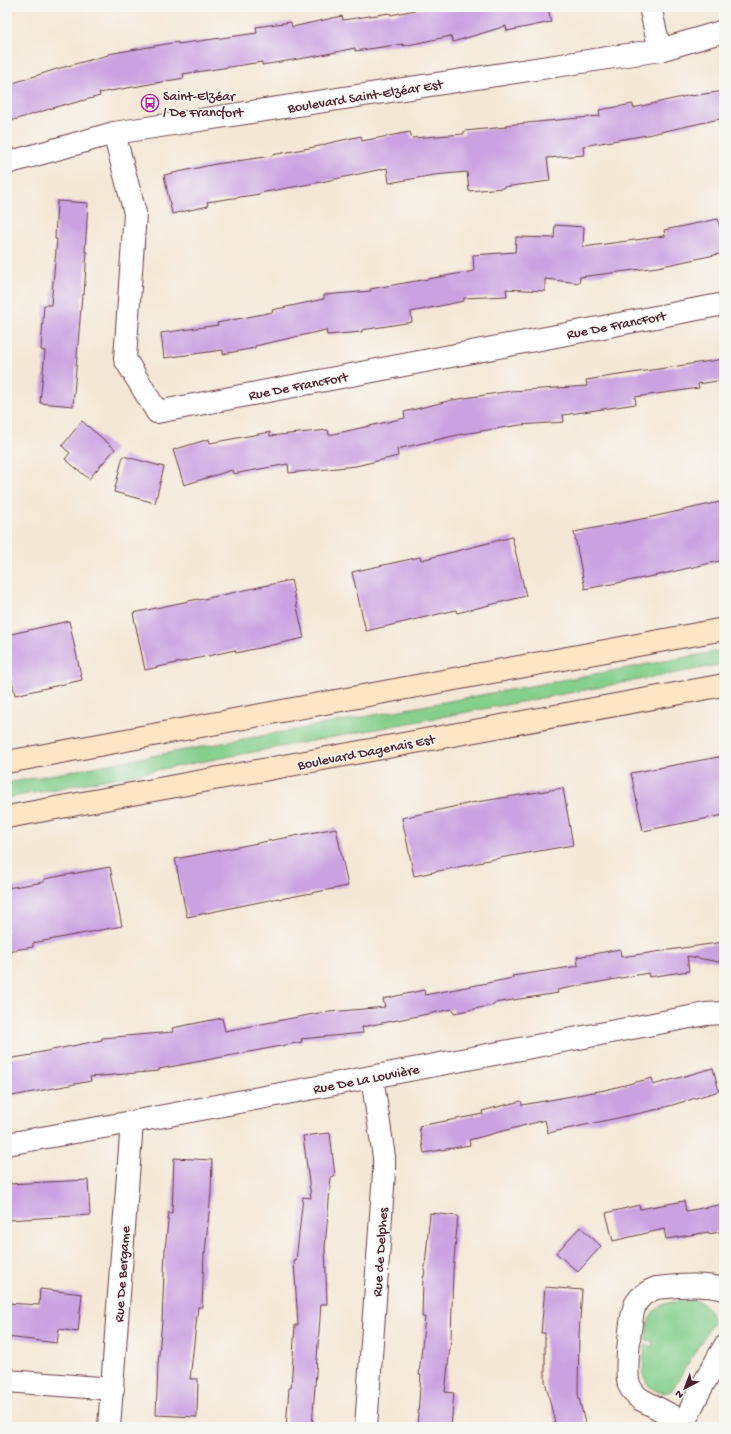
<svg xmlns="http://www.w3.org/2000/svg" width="731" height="1434" font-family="'Gochi Hand',sans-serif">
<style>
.green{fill:#84cf8c;stroke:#67775c}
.building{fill:#caa1e1}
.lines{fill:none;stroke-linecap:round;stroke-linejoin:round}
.minor-casing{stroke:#643d45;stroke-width:24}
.tertiary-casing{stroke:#643d45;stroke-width:24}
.secondary-casing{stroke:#643d45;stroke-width:24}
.minor{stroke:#fff;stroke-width:22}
.tertiary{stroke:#fff;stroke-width:22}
.secondary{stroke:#fde5c5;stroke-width:22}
.labels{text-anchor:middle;stroke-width:3;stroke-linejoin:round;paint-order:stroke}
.poi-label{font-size:14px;fill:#4a1f2b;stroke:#f6f6f2;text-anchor:start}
.street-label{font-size:14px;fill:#4a1f2b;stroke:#f6f6f2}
</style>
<rect width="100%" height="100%" fill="#f6f6f2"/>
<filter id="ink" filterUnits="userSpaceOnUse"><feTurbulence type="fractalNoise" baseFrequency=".025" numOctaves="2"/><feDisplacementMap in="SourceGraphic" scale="8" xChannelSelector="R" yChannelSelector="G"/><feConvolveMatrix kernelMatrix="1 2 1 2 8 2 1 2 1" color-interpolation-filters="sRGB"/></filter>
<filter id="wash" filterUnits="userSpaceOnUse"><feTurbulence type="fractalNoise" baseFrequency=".012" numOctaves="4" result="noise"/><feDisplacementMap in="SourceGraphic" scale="16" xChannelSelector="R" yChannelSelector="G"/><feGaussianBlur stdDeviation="0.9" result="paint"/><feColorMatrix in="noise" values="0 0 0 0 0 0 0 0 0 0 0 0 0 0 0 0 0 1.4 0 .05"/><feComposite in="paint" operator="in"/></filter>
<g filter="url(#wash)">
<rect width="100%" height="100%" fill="#f5e7d6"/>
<g class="green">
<path d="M 724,650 L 724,664 L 7,798 L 7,783 Z"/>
<path d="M 693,1300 C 705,1302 712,1310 713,1322 L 672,1390 C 667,1393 663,1394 657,1391 C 638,1384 644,1361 645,1345 L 652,1346 L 653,1341 L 646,1340 C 648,1304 661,1302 693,1300 Z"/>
</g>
<g id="blocks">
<g class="building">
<path d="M 429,7 L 548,7 L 551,22 L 507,31 L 506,26 L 453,42 L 451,36 L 403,46 L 403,44 L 355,51 L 355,48 L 317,56 L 262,65 L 262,62 L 183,74 L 184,78 L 99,93 L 100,96 L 66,105 L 66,104 L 7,122 L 7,85 L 57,69 L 108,55 L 108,54 L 178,42 L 178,44 L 257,33 L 256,27 L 291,22 L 292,27 L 342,16 L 343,20 L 390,13 L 391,15 Z"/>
<path d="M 724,91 L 724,118 L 647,135 L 583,146 L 584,155 L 547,158 L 550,181 L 503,187 L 503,188 L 469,191 L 467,172 L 434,175 L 389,183 L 387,168 L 321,182 L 260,193 L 260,194 L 207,202 L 208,206 L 172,214 L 164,175 L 216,164 L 272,156 L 272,155 L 325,145 L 325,144 L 361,136 L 362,141 L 410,132 L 412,138 L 464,134 L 464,131 L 506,127 L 506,125 L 600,116 L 599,110 L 633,104 L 633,108 L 691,95 L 691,96 Z"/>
<path d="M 57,201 L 88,203 L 85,252 L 87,252 L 84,295 L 82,295 L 73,406 L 40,403 L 45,351 L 41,350 L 44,305 L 51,305 L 57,239 L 55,239 Z"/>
<path d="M 718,219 L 724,245 L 724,253 L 658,267 L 580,277 L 579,283 L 545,279 L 545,291 L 506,289 L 507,296 L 464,298 L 464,301 L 411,312 L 412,322 L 362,330 L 362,332 L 327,335 L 326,330 L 255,346 L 255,348 L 223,354 L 223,350 L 164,358 L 161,333 L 218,325 L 217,323 L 273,312 L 272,310 L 324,299 L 324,295 L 371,291 L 370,289 L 474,271 L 473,255 L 515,252 L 516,237 L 554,238 L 555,225 L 584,227 L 583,247 L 665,236 L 664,230 Z"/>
<path d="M 724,359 L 724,380 L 698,384 L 699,388 L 635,397 L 636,404 L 563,415 L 564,422 L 520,425 L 462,434 L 397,449 L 398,456 L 356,466 L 289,473 L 288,464 L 233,474 L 232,470 L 184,485 L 173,450 L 209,439 L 210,443 L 270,432 L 270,436 L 328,430 L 329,435 L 405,418 L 404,412 L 452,400 L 511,391 L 587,386 L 586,380 Z"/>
<path d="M 82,421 L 115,449 L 89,479 L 65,459 L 70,453 L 62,446 Z"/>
<path d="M 123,456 L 164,467 L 155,503 L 114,492 Z"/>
<path d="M 724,501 L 724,560 L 654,576 L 585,589 L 574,532 L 652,517 Z"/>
<path d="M 512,537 L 526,596 L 457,613 L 456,610 L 366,631 L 352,572 L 420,557 L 421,560 Z"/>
<path d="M 291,580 L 304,638 L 236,653 L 235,650 L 145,670 L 133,613 L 198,599 L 199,600 Z"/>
<path d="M 69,621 L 82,680 L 15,695 L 7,657 L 7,635 Z"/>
<path d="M 724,756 L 724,815 L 643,831 L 631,773 Z"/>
<path d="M 563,788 L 573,845 L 483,861 L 483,862 L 414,876 L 402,818 L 471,803 Z"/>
<path d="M 336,828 L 348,886 L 280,899 L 279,898 L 187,917 L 175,859 Z"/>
<path d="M 110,867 L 122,926 L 33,943 L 33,947 L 7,951 L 7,888 L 44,882 L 44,879 Z"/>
<path d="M 724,942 L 724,963 L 687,956 L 689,971 L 649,977 L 648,973 L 557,990 L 558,993 L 494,1003 L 494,1005 L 454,1013 L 453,1009 L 362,1027 L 363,1033 L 301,1039 L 302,1042 L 159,1069 L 159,1071 L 90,1077 L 91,1081 L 7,1097 L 7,1059 L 32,1055 L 32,1054 L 102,1040 L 102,1038 L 173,1032 L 172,1028 L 222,1018 L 225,1031 L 319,1013 L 385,1007 L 383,999 L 424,990 L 425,995 L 513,978 L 512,976 L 578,966 L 577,957 L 620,949 L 621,957 Z"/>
<path d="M 713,1068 L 719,1091 L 659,1109 L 548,1133 L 545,1120 L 469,1140 L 470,1145 L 424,1153 L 419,1126 L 483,1114 L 482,1111 L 521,1101 L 522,1105 L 605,1090 L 652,1078 L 653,1085 Z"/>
<path d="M 330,1133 L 335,1176 L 331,1177 L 325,1247 L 327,1304 L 321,1304 L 312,1427 L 286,1427 L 289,1388 L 291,1388 L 295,1325 L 298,1325 L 294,1261 L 296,1261 L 303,1197 L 311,1198 L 303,1136 Z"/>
<path d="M 174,1158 L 212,1160 L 211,1193 L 205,1253 L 204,1253 L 202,1307 L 198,1307 L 190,1379 L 198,1379 L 197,1417 L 156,1415 L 158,1364 L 162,1321 L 165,1250 L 169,1212 L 172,1213 Z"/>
<path d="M 88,1180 L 90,1215 L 7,1220 L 7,1184 Z"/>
<path d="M 684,1201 L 686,1211 L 724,1204 L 724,1231 L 709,1234 L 709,1232 L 666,1239 L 664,1229 L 613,1241 L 606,1213 L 639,1205 L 640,1209 Z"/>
<path d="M 430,1213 L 458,1216 L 453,1271 L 451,1339 L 445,1392 L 454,1393 L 451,1427 L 417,1427 L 421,1375 L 419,1375 L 425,1317 L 422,1317 L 423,1277 L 424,1277 Z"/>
<path d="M 580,1227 L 601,1246 L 578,1272 L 556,1253 Z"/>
<path d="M 545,1287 L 582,1290 L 579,1335 L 578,1394 L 586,1427 L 556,1427 L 545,1381 L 545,1333 L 541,1333 Z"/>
<path d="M 40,1289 L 82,1294 L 78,1332 L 59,1329 L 57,1343 L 7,1337 L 7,1303 L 39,1305 Z"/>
</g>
</g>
</g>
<g filter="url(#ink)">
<use href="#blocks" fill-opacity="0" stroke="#643d45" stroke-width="1"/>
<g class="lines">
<defs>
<g id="minor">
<path d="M 650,7 L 660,50"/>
<path d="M 114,133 L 135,213 L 125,359 L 157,412 L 724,304"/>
<path d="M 7,1144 L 132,1122 L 706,1014 L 724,1013"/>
<path d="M 7,1381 L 113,1389"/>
<path d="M 684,1422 L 640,1399 C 635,1395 632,1391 629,1385 C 625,1372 630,1314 636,1303 C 641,1295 648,1291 656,1288 C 677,1286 703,1283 724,1289"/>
<path d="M 109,1427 L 132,1122"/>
<path d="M 366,1427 L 384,1173 L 384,1157 L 372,1077"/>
<path d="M 682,1427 L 699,1392 L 724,1347"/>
</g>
<path id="tertiary" d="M 7,163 L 114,133 L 660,50 L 724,31"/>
<g id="secondary">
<path d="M 7,762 L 724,629"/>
<path d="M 7,817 L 724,685"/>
</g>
</defs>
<use href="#minor" class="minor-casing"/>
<use href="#tertiary" class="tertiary-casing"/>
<use href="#secondary" class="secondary-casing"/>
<use href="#minor" class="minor"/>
<use href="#tertiary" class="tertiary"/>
<use href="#secondary" class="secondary"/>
</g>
</g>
<defs>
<symbol id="bus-ring" viewBox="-11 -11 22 22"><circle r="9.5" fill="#f6f6f2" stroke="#b5179e" stroke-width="1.5"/><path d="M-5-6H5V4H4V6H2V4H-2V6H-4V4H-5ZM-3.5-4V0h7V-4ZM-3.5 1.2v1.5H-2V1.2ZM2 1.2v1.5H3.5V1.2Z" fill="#b5179e"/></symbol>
</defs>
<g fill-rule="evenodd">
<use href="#bus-ring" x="140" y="93" width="20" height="20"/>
</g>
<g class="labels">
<g class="poi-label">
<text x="163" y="100">Saint-Elzéar<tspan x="163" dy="16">/ De Francfort</tspan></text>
</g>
<g class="street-label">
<text transform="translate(365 95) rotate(-9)" y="5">Boulevard Saint-Elzéar Est</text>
<text transform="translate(616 324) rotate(-11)" y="5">Rue De FrancFort</text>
<text transform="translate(298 385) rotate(-11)" y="5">Rue De FrancFort</text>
<text transform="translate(366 751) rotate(-11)" y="5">Boulevard Dagenais Est</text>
<text transform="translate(366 1078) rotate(-11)" y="5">Rue De La Louvière</text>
<text transform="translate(379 1252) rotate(-86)" y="5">Rue de Delphes</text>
<text transform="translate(121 1274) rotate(-86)" y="5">Rue De Bergame</text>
</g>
</g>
<rect width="731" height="1434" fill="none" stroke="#f6f6f2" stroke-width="24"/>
<g transform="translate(685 1388) rotate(222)" stroke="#f6f6f2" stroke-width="3" paint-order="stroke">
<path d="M0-3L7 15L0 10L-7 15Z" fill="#4a1f2b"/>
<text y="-6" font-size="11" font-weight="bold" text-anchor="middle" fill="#4a1f2b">N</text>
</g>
</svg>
